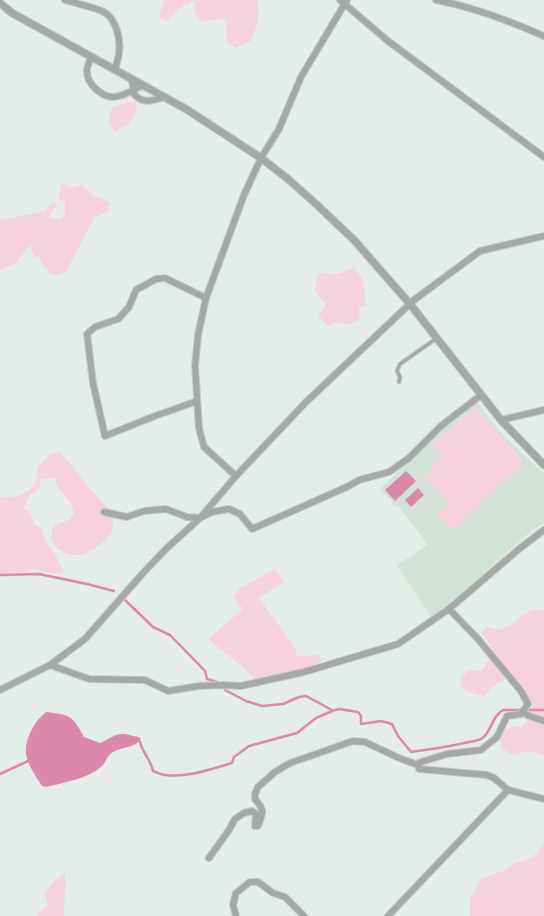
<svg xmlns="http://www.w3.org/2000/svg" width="544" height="916" font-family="'Exo 2',sans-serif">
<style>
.built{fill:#d3e2d9}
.green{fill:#f6d2df}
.water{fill:#db88ab}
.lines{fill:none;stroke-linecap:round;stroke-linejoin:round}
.stream{stroke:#db88ab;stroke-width:2.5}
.service-casing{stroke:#c4cbc6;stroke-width:5}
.minor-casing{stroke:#c4cbc6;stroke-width:8}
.tertiary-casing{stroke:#c4cbc6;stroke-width:9}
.service{stroke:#a5a8a7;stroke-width:3}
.minor{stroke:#a5a8a7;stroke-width:6}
.tertiary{stroke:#a5a8a7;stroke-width:7}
</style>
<rect width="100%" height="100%" fill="#e5ede8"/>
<path class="built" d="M 477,402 L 499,431 L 544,474 L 544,523 L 529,533 L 450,604 L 432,618 L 397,565 L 428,545 L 398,505 L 396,507 L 380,489 L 451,421 Z"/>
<g class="green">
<path d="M 164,0 L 257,0 C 261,14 256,28 251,41 L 236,48 L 227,41 L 226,31 L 227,21 L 221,19 L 202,22 C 195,15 193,12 195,2 L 191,1 L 189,4 L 183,5 L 167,21 L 162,20 L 159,16 Z"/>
<path d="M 136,101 C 139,117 128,126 114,132 L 109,120 L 111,110 L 116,105 Z"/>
<path d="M 65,183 L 71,188 L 82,185 L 96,197 L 110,202 L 108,211 L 94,218 L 66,272 L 54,276 L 44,267 L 39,256 L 35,258 L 30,245 L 16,263 L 0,270 L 0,220 L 45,211 L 53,201 L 57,205 L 49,216 L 54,219 L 60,219 L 65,213 L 65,202 L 59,199 L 61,184 Z"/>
<path d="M 352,267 C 367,279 363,289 366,306 L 359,308 L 360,318 L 352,324 L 336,323 L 328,326 L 318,315 L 326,304 L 315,292 L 317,278 L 321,273 C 334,274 341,276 352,267 Z"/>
<path d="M 475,407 L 520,456 L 520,465 L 452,531 L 437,515 L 450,504 L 424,476 L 443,457 L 432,444 Z"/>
<path d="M 60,452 L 103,504 L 112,511 C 113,518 114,526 111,533 C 108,539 91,552 84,554 C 73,558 56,551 52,541 C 50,536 52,530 54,525 L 69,520 L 74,513 L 71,503 L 58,488 L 54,478 L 40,479 L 40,488 L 27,498 L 24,508 L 33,518 L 34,525 L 42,527 L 46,542 L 55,554 L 65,574 L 50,573 L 34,569 L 24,572 L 0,573 L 0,497 C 19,498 23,496 36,483 L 38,466 L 53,453 Z"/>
<path d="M 275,569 L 284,582 L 259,598 L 297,650 L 295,656 L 307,656 L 318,655 L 322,660 C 305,672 275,676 254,679 L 244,668 L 208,639 L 243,609 L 233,597 L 240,588 Z"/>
<path d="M 544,609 L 544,756 C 527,748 528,753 511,755 L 501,747 L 500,739 C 506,728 509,725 522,727 C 529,720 532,715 533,705 L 512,675 L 491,688 L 484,696 L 471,693 L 461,687 L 461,678 L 468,671 L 483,670 L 487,661 L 498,657 L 481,632 L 487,627 L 499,630 L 507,627 L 531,610 Z"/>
<path d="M 544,842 L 544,916 L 470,916 L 470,899 L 482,878 L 503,871 L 515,863 L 530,859 L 539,851 Z"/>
<path d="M 65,873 C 67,887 63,902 64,916 L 36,916 L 48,905 L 45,892 L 55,880 Z"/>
</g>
<g class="water">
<path d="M 406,471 L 416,481 L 395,501 L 385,490 Z"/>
<path d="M 418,488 L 424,495 L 411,507 L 405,500 Z"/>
<path d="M 46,712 C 71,715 72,715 84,737 L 100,743 C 115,736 117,731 133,736 C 137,737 139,736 141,739 C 136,748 121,747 113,752 C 106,756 107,761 102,766 C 88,779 65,782 47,787 L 42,786 C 37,778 30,768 27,759 C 22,742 34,722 46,712 Z"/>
</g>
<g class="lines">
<g class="stream">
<path d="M 0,575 L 39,574 L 87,584 L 114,591"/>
<path d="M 124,599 L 153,627 L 170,635 L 205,671 L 207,679 L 220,683"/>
<path d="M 225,690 L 246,701 L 262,706 L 283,704 L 299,697 L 306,696 L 332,710"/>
<path d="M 140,742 C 142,752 151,760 153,771 C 157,772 161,775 165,775 C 187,778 211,769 232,763 L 234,757 L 249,746 L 297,733 L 316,718 L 332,711 L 339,709 L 358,712 L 361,716 L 361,724 L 381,721 L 392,724 L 398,736 L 411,752 C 430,749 450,747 469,742 C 473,741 478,741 481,739 C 492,733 490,718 503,710 L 544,710"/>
<path d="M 0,774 L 28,761"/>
</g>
<defs>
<path id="service" d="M 399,382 L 400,377 L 397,371 L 400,364 L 437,338"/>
<g id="minor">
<path d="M 65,0 C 77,4 94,7 104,12 C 116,19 121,39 119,52 C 119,58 116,64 115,70"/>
<path d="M 340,0 L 388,41 L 544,157"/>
<path d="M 436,0 C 473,7 510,21 544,36"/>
<path d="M 91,57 C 90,61 86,68 87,72 C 87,84 102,97 113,97 C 121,97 136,89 143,85"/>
<path d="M 132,80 L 134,94 C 142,104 153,101 164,97"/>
<path d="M 197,401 L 155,416 L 105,436 L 93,383 L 87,334 L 95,327 L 118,319 L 129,307 L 136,290 L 156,279 L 165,278 L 206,298"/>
<path d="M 501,420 L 544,410"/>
<path d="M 236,476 L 204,447 L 199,428 L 195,366 L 198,335 L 206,298 L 244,195 L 261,158 L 279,129 L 301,77 L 347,0"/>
<path d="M 104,512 L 127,517 L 144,511 L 166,509 L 187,517 L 200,518 L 212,512 L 229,509 L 240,514 L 252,529 L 349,486 L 359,480 L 389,472 L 409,458 L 441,426 L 481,395"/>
<path d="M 50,665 L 89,679 L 145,680 L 168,691 L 199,686 L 223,685 L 241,686 L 304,672 L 398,644 L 449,609 L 519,549 L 544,530"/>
<path d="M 0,690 L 50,665 L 85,639 L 143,573 L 167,548 L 200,518 L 236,476 L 306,402 L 414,300 L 480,251 L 544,236"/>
<path d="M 523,711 L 527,715 L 544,721"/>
<path d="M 508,790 L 544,799"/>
<path d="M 209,858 L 229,830 L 235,819 L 244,813 L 252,811 L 256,814 L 255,826 L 258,826 C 263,811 265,811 255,799 L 255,794 L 258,787 L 275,772 L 290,763 L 353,741 L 365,742 L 399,758 L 418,765"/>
<path d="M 236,916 L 233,905 L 236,893 L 250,882 L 258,882 L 273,893 L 285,897 L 304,916"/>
<path d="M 388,916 L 508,790 L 494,778 L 487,775 L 419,769 L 418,763 L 447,754 L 481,750 L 497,737 L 507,716 L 521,714 L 528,704 L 521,691 L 478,639 L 449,609"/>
</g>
<path id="tertiary" d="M 0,3 L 12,13 L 186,109 L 261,158 L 288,179 L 315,203 L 354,240 L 410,304 L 501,420 L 544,465"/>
</defs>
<use href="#service" class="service-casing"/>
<use href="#minor" class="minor-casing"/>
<use href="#tertiary" class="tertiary-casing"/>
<use href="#service" class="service"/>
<use href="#minor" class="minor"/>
<use href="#tertiary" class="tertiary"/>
</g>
</svg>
